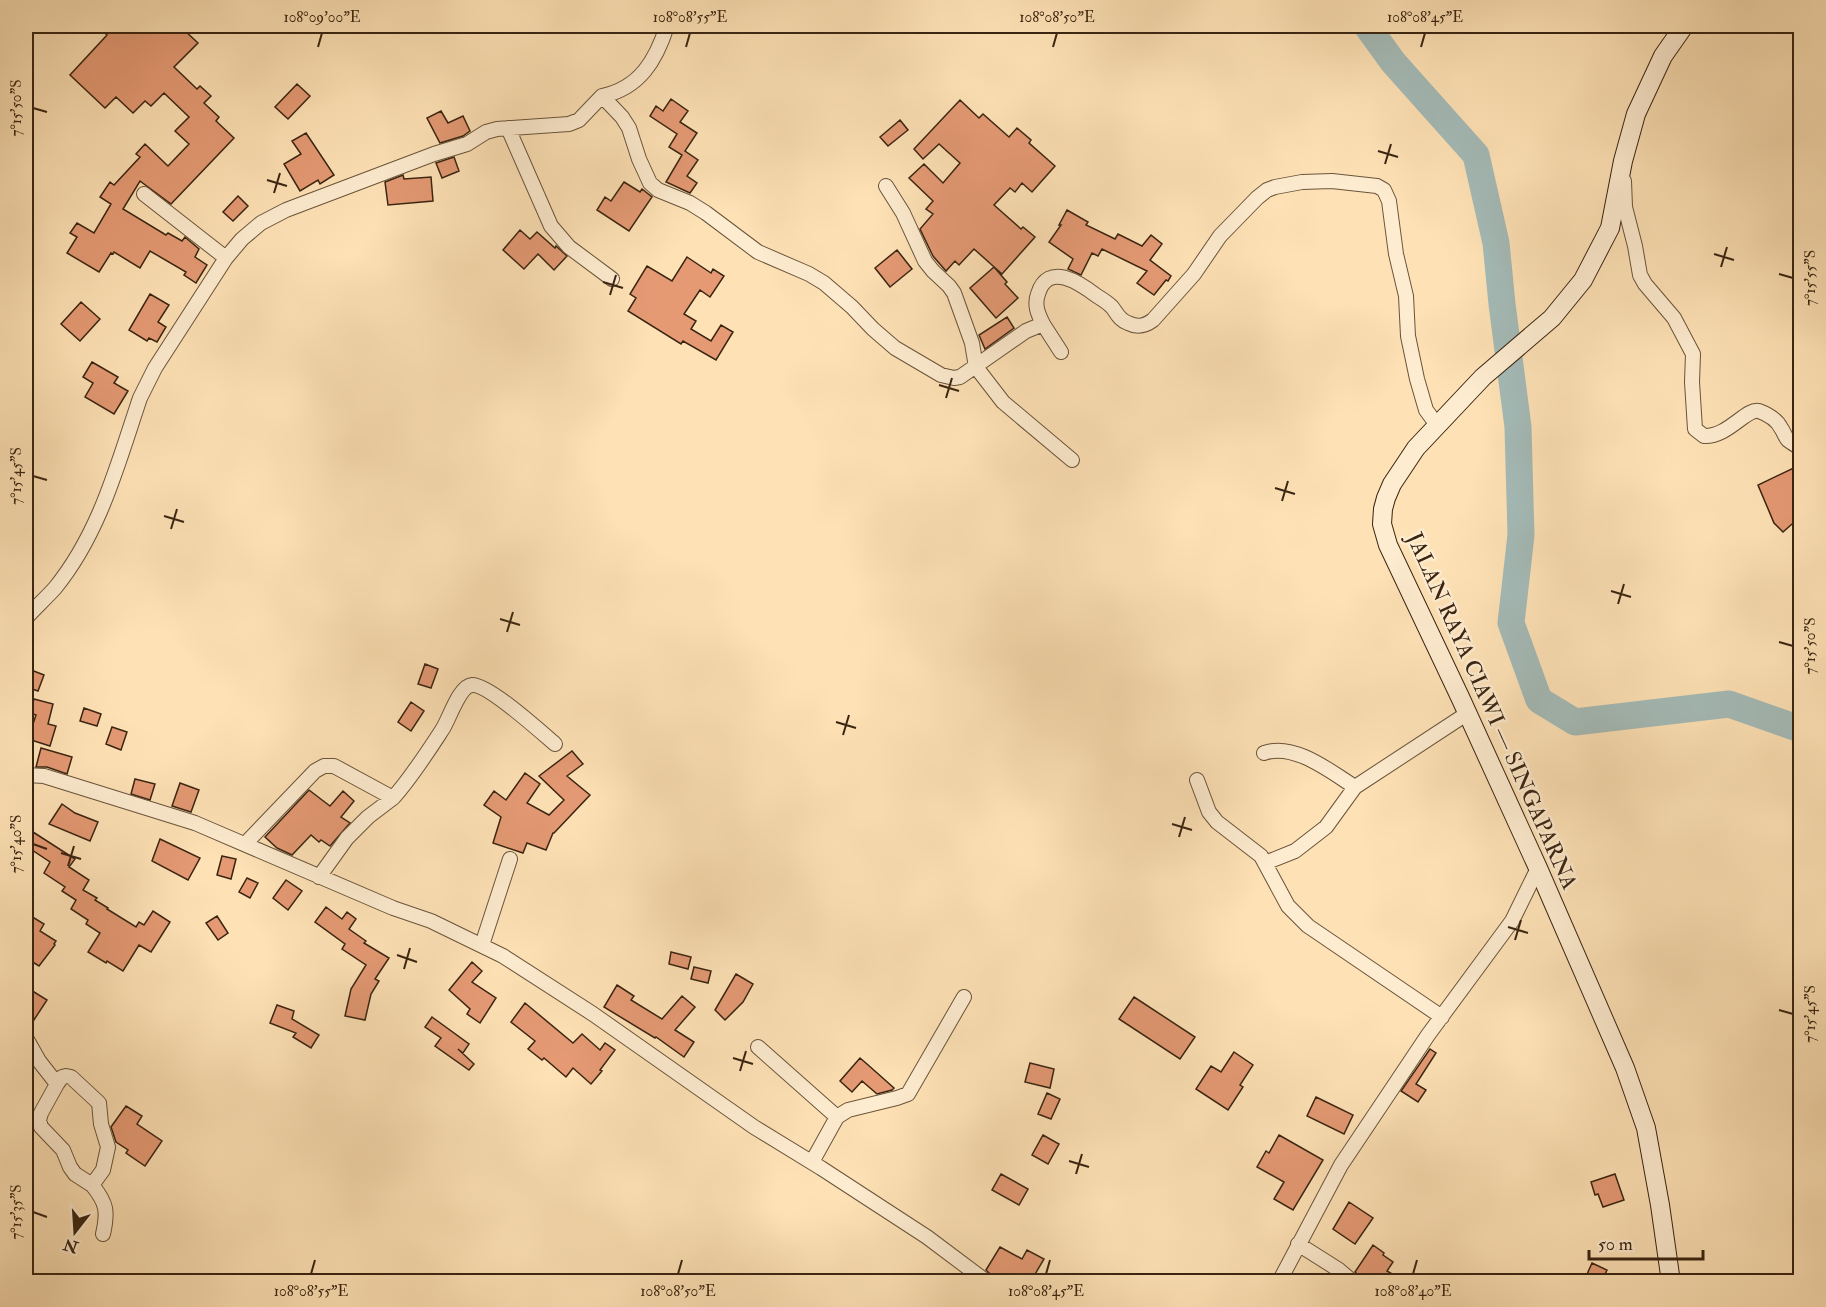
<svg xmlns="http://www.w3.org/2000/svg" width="1826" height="1307" viewBox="0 0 1826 1307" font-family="'IM FELL Double Pica',serif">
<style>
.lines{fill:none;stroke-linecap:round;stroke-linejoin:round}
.river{stroke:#a4bbb8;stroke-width:27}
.building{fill:#e59a74;stroke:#392411;stroke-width:1.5}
.minor-casing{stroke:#6a543a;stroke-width:16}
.secondary-casing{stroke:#392411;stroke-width:20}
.minor{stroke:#feecd0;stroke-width:14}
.secondary{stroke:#feecd0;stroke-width:18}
.ticks{fill:none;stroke:#392411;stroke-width:2}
.labels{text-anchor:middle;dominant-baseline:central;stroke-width:5;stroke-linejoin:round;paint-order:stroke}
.street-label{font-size:22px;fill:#392411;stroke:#feecd0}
.neatline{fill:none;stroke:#392411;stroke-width:2}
.ticks-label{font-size:15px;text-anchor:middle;fill:#392411}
</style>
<rect width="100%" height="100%" fill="#fee2b6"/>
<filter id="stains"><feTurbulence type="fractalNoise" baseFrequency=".00333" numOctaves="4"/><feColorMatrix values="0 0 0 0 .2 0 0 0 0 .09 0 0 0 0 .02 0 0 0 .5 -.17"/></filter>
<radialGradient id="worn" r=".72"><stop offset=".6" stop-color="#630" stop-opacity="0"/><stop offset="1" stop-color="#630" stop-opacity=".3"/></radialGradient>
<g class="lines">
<!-- river -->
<path class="river" d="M1367,26L1393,62L1476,155L1496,243L1502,304L1518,427L1521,535L1511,623L1539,700L1575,722L1729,704L1800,729"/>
</g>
<!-- building -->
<path class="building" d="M97,26H173L180,32L183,29L198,43L174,67L197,89L200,86L211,96L204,103L219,117L216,121L234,138L171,204L140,181L123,209L166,235L168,233L182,241L185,237L199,249L195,257L207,265L196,283L184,275L186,272L150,251L140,268L114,252L113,254L111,253L99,272L67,253L77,237L70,233L77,223L94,233L111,204L100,197L110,182L114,185L140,157L136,154L145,144L168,166L189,144L175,131L189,117L164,93L151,106L145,101L133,113L116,97L105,108L70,75L107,35Z
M297,84L310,96L288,119L275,107Z
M671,99L688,111L680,122L697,133L685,151L698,160L687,176L697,183L690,193L666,182L682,155L669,147L677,134L650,116L656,106L663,111Z
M960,100L979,118L983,114L1009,137L1017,128L1031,140L1029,143L1055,166L1032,192L1022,183L1015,192L1010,188L994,205L1021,229L1023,227L1035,237L1002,274L974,249L959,265L955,261L946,271L933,256L920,229L933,214L926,209L933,201L909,178L924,164L943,183L960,163L939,144L923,159L914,149Z
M441,111L448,123L463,116L470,131L463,136L440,143L427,118Z
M900,120L908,130L888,146L880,137Z
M306,133L334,175L320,184L318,180L300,191L284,164L301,154L292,141Z
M454,157L459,171L442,178L436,163Z
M403,175L404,179L431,177L433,201L388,205L385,182Z
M624,182L640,192L642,189L652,197L629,231L597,210L605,197L611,201Z
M238,196L248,206L233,221L223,212Z
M1067,210L1088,222L1086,225L1115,239L1118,234L1142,246L1151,235L1162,244L1150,260L1171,276L1168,281L1166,280L1154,295L1137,283L1147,271L1102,249L1098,256L1092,253L1081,275L1068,269L1073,259L1049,242L1061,225H1059Z
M520,230L530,239L537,232L555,248L556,246L567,256L554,270L538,254L524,269L503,250Z
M897,250L912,269L890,287L875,268Z
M687,257L711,273L713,269L724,276L710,297L700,290L684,314L696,321L691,329L711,341L721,325L733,332L716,360L683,341L681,344L628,311L636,298L630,294L647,266L672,281Z
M994,267L1007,282L1005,284L1018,298L996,318L970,288Z
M150,294L169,305L158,322L166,327L157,342L149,338L147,341L129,330Z
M81,302L100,319L80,341L61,324Z
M1007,317L1014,328L985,349L979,335Z
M92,362L118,377L114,383L128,391L114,414L85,397L93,383L83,377Z
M1800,465V517L1783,532L1774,523L1758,485Z
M425,664L438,669L431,688L418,684Z
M26,668L44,675L38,691L26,687Z
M34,699L53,704L48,724L56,726L50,746L28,739L36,715L30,713Z
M411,702L424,711L411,731L398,722Z
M84,708L101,714L97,726L80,721Z
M112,727L127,732L121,750L106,744Z
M41,748L72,757L67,774L47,767H36Z
M572,751L583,764L567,776L590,795L554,833H553L546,850L527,843L523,853L493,843L501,817L484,805L494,791L506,800L525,773L540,784L527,803L549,815L564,800L539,776Z
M135,779L155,784L150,800L131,794Z
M180,783L199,790L191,812L172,806Z
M309,790L330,806L343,791L354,801L341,817L350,823L330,846L321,840L319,842L311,835L292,855L277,848L265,837Z
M62,804L75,813L98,822L90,841L49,824Z
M33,832L75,859L69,867L89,880L83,890L97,898L95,900L108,908L107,909L136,927L139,922L144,925L153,911L170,922L151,952L139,945L123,971L107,961L106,963L88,952L100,933L86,924L88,920L71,909L76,900L62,891L65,887L44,873L50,862L26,846Z
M160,839L200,858L188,880L152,861Z
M222,856L236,859L231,879L217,875Z
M247,878L258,883L250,898L239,892Z
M286,880L302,891L288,910L273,898Z
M326,907L342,919L347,912L356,919L349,929L366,941L364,943L389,958L375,979L379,981L371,994L365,1020L345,1016L351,989L366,965L342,949L345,944L315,922Z
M26,913L44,924L40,931L56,941L54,944L55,945L39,966L26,958Z
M217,916L228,933L218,940L206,923Z
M671,952L691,957L688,969L669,964Z
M472,962L482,971L472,982L496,998L480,1023L467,1014L470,1009L449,990Z
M694,967L711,971L708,983L691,979Z
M736,974L753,984L743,1002L725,1020L715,1010Z
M617,985L634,996L631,1000L662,1019L682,996L695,1007L675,1030L694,1042L684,1057L656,1037L655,1038L604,1007Z
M26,987L47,1000L28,1029H26Z
M1134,997L1195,1037L1180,1059L1119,1019Z
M525,1003L573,1043L582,1034L600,1050L605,1043L615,1050L600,1070L602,1071L591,1084L573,1068L566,1077L544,1058L542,1060L528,1049L535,1041L511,1022Z
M277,1005L294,1011L292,1019L319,1035L311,1048L293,1037L296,1033L270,1023Z
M432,1017L469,1044L463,1053L458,1049L474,1064L469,1070L435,1046L441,1038L425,1027Z
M1430,1049L1436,1053L1416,1084L1426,1090L1418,1102L1401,1091Z
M1234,1052L1253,1065L1240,1085L1243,1087L1228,1110L1196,1089L1211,1066L1221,1072Z
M860,1058L867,1064L894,1088L892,1090L877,1094L862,1081L852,1092L840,1081Z
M1030,1063L1054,1069L1050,1088L1025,1082Z
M1047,1093L1060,1099L1051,1119L1038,1114Z
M1316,1097L1353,1115L1344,1134L1307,1116Z
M126,1106L142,1116L137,1124L162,1141L145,1166L126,1153L128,1150L116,1142L111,1127Z
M1043,1135L1059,1144L1048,1164L1032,1155Z
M1279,1135L1323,1160L1293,1210L1274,1199L1284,1182L1257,1167L1266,1151L1269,1153Z
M1001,1174L1028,1189L1019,1205L992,1190Z
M1615,1174L1624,1200L1603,1207L1598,1194L1595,1195L1591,1182Z
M1349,1202L1373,1218L1355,1244L1333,1229Z
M1373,1245L1384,1253L1383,1255L1393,1262L1387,1271L1404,1281H1362L1359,1276L1355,1272Z
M1000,1247L1022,1259L1027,1250L1044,1259L1031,1281H1011L998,1274L995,1279L986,1270Z
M1592,1263L1607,1270L1602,1281H1584Z"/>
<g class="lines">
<defs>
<path id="minor" d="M602,96C640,88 656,60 667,26
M508,128L551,226L569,247L612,279
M1624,181L1625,207L1635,246L1640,275L1645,284L1674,318L1693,354L1692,382L1695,429L1704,436C1728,437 1746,408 1759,411C1767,414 1777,420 1781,428C1784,432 1785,437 1788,440C1792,443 1797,446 1800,448
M886,186L903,213L925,261L933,271L949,286L954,293L972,343L976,367L1003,402L1072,460
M144,194L226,258
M1043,324L1061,352
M26,618C35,608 46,598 55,588C100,533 118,463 140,398L155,368L226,258L242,239L261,223L286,210L434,154L467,144L486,132L497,129L569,124L579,120L602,96L622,117L629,128L639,159L650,183L658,190L690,203L706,213L758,252L809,274L824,283L852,307L873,329L895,348L941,375L954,378L960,377L1026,331L1043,324C1038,314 1034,305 1038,294C1048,261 1080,283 1097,296C1102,299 1108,303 1112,307C1117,313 1119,320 1128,323C1138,328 1145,326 1153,320L1194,274L1220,236L1257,198L1267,190L1275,187L1302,182L1332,181L1377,186L1384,190L1389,201L1396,254L1406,296L1408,336L1417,379L1426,410L1437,425
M1264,753C1294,742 1331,772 1355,787
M26,775L44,776L195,823L393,908L431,921L503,956L593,1014L754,1127L821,1168L927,1237L987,1282
M1197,780L1209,812L1217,822L1261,856L1288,906L1308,926L1442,1017
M245,844L315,771L324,766H334L393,798C411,778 427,753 442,730C449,720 459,686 472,685C488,684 541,732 555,744
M1265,863L1295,851L1326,827L1355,787L1468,713
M319,877L347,838L368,817L393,798
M482,945L510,859
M26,1038L39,1061L57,1084L62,1077L66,1076L71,1077L99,1103L101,1124L108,1147L103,1170L92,1185C107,1203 108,1212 103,1234
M758,1047L837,1117
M57,1084L41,1113L39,1120L41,1127L63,1150L70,1167L75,1174L92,1185
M812,1162L837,1117L848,1110L897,1098L908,1094L964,997
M1298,1244L1339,1270L1353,1282
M1279,1282L1341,1165L1428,1035L1512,921L1538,868"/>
<path id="secondary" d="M1671,1282L1660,1205L1646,1128L1625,1068L1538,868L1460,697L1388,545L1382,524L1383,509L1386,498L1392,484L1416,448L1483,377L1552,318L1583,280L1610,228L1623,161L1636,114L1663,56L1684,26"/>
</defs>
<!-- minor casing -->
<use href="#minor" class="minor-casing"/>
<!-- secondary casing -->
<use href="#secondary" class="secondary-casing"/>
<!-- minor -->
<use href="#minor" class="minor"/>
<!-- secondary -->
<use href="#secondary" class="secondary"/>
</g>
<!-- ticks -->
<path class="ticks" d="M318,47L322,33M686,47L690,33M1053,47L1057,33M1421,47L1425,33M33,108L47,112M1378,151L1398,157M1385,164L1391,144M267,180L287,186M274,193L280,173M1714,254L1734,260M1721,267L1727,247M1779,274L1793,278M603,282L623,288M610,295L616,275M939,385L959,391M946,398L952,378M33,476L47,480M1275,488L1295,494M1282,501L1288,481M164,516L184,522M171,529L177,509M1611,591L1631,597M1618,604L1624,584M500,619L520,625M507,632L513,612M1779,642L1793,646M836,722L856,728M843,735L849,715M1172,824L1192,830M1179,837L1185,817M33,844L47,849M61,853L81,859M68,866L74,846M1508,927L1528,933M1515,940L1521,920M397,955L417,962M404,969L410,948M1779,1010L1793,1014M733,1058L753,1064M740,1071L746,1051M1069,1161L1089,1167M1076,1174L1082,1154M33,1212L47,1217M311,1274L315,1260M678,1274L682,1260M1046,1274L1050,1260M1413,1274L1417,1260"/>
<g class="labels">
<!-- street labels -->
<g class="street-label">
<text transform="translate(1492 711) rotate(66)">JALAN RAYA CIAWI — SINGAPARNA</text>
</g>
</g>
<!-- margin -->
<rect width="1826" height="1307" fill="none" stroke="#fee2b6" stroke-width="66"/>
<!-- north arrow -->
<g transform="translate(75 1232) rotate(197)" stroke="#feecd0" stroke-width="4.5" paint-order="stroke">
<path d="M0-4.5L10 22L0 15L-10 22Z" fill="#392411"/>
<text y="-9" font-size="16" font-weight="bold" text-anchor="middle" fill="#392411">N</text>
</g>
<!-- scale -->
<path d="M1589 1250v9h114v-9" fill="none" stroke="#392411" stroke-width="3"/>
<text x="1598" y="1250" font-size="18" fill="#392411" stroke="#feecd0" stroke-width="4.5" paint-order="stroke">50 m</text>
<rect x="33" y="33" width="1760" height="1241" class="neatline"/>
<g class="ticks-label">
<text x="322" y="22">108°09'00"E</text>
<text x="690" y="22">108°08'55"E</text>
<text x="1057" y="22">108°08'50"E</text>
<text x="1425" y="22">108°08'45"E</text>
<text transform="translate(16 108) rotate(-90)" y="5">7°15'50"S</text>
<text transform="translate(1810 278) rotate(-90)" y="5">7°15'55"S</text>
<text transform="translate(16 476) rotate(-90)" y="5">7°15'45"S</text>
<text transform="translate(1810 646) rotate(-90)" y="5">7°15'50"S</text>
<text transform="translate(16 844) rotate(-90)" y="5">7°15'40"S</text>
<text transform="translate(1810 1014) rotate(-90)" y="5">7°15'45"S</text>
<text transform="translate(16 1212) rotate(-90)" y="5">7°15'35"S</text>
<text x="311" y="1296">108°08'55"E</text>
<text x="678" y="1296">108°08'50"E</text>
<text x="1046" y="1296">108°08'45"E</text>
<text x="1413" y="1296">108°08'40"E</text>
</g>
<rect width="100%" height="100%" filter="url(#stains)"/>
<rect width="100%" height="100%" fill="url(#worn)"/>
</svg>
